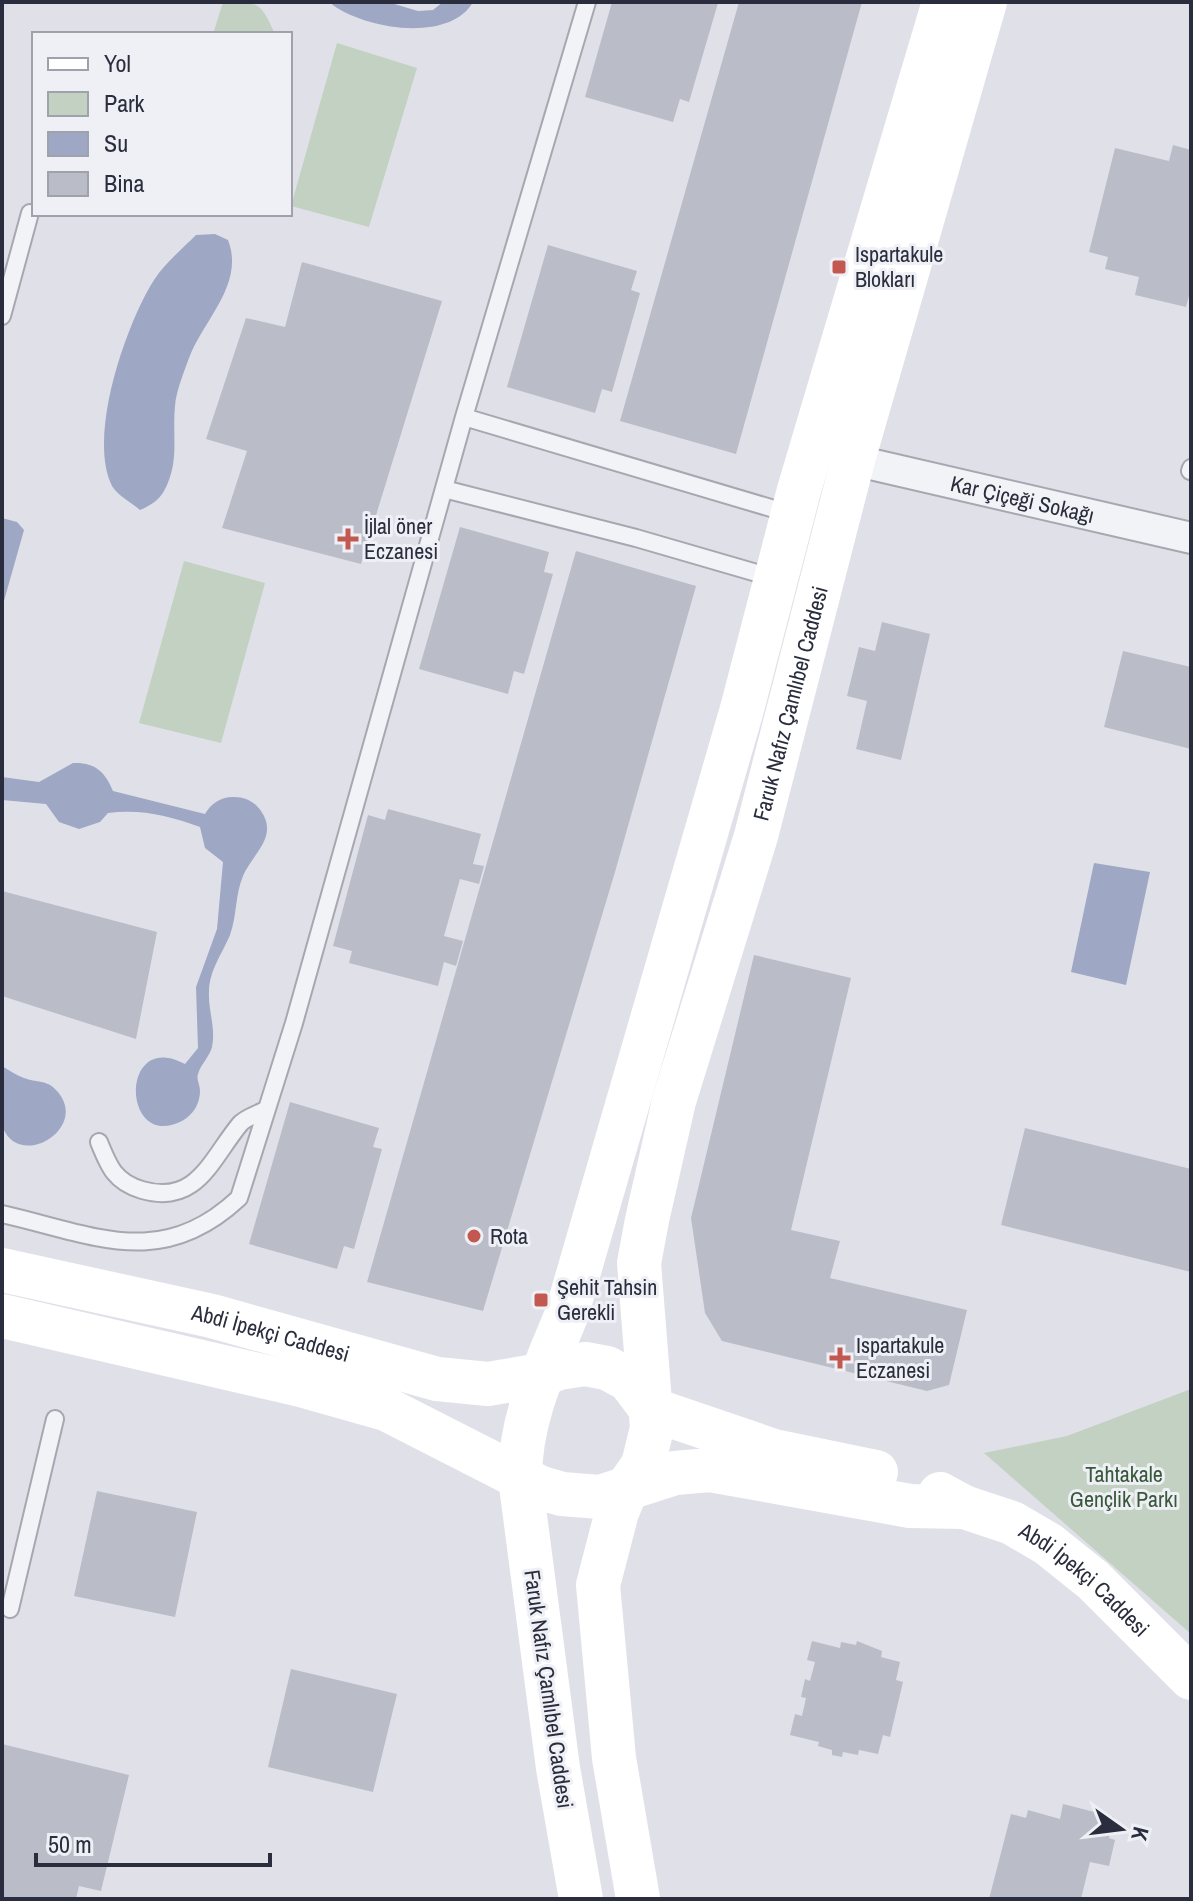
<svg xmlns="http://www.w3.org/2000/svg" width="1193" height="1901" viewBox="0 0 1193 1901" font-family="'Archivo Narrow',sans-serif">
<style>
.green{fill:#c2d1c2}
.water{fill:#9ea8c5}
.building{fill:#babcc7}
.lines{fill:none;stroke-linecap:round;stroke-linejoin:round}
.lane-casing{stroke:#a6a7b1;stroke-width:20}
.street-casing{stroke:#a6a7b1;stroke-width:34}
.lane{stroke:#f2f3f6;stroke-width:16}
.street{stroke:#f2f3f6;stroke-width:30}
.secondary{stroke:#fff;stroke-width:44}
.poi-dot{fill:#c2584f;stroke:#eff0f5;stroke-width:3}
.labels{text-anchor:middle;dominant-baseline:central;stroke-width:6;stroke-linejoin:round;paint-order:stroke}
.poi-label{font-size:22px;fill:#2a2d3d;stroke:#eff0f5;text-anchor:start}
.street-label{font-size:22px;fill:#2a2d3d;stroke:#eff0f5}
.park-label{font-size:22px;fill:#38583a;stroke:#eff0f5}
</style>
<rect width="100%" height="100%" fill="#e0e1e8"/>
<!-- green -->
<path class="green" d="M223,2C259,2 260,1 275,34H213Z
M337,43L417,68L369,227L291,206Z
M184,561L265,583L221,743L139,723Z
M1191,1389V1634L984,1453L1067,1436Z"/>
<!-- water -->
<path class="water" d="M329,2L391,3L418,11L433,10L443,2H473C449,44 361,29 329,2Z
M215,234L228,240C245,284 204,319 189,358C184,372 176,391 175,406C172,436 180,462 164,491C159,500 150,506 140,510C132,503 117,495 112,486C87,436 126,324 154,280C165,263 182,249 196,235Z
M2,518L17,522L24,530L2,608Z
M73,763C94,762 105,771 113,791L205,814C211,803 222,796 235,797C245,797 255,802 261,811C279,837 252,854 243,876C235,895 237,916 230,935C222,954 209,971 209,992C208,1010 216,1028 212,1047C210,1056 201,1064 198,1074C196,1079 200,1085 200,1091C200,1104 193,1115 182,1121C121,1152 119,1028 185,1064L198,1048L196,987L217,929L223,862L205,848L200,827C169,816 142,809 108,813L100,822L79,829L59,822L46,804L2,800V777L39,782Z
M1094,863L1150,872L1126,985L1071,972Z
M2,1066C9,1070 16,1075 24,1078C36,1083 47,1079 57,1091C90,1128 20,1170 3,1128C0,1113 2,1084 2,1066Z"/>
<!-- building -->
<path class="building" d="M612,2L718,3L689,102L680,99L673,122L585,97Z
M739,2H862L736,454L620,421Z
M1173,145L1191,150V288L1186,307L1135,295L1139,277L1105,269L1108,257L1089,252L1115,148L1169,161Z
M548,245L637,271L631,290L640,293L612,392L602,389L595,413L507,387Z
M302,262L442,301L361,564L222,528L247,451L206,439L246,318L285,327Z
M460,527L549,552L544,572L553,574L524,674L514,671L508,694L419,669Z
M576,551L696,586L615,872L483,1311L367,1282Z
M882,622L930,634L901,760L856,749L867,701L847,696L859,647L875,651Z
M1123,651L1191,667V749L1104,727Z
M388,809L481,834L473,864L484,866L479,884L460,879L444,936L463,941L456,966L444,962L438,986L349,963L352,951L333,946L368,815L385,820Z
M2,891L157,932L136,1039L2,996Z
M754,955L851,978L791,1230L840,1241L830,1278L967,1310L949,1385L927,1391L722,1341L705,1313L691,1218Z
M290,1102L379,1128L373,1147L382,1149L354,1249L344,1246L337,1269L249,1244Z
M1025,1128L1191,1169V1272L1001,1225Z
M97,1491L197,1512L175,1617L74,1596Z
M812,1641L840,1648L841,1642L856,1645L857,1641L882,1651L881,1657L900,1662L896,1680L903,1682L890,1737L883,1735L878,1754L859,1750L858,1755L843,1752L842,1757L832,1755V1750L818,1746L819,1742L790,1735L795,1714L802,1716L806,1698L801,1697L805,1679L810,1681L815,1662L807,1660Z
M291,1669L397,1694L373,1792L268,1767Z
M2,1744L129,1775L101,1891L79,1886L76,1899H2Z
M1063,1804L1114,1817L1109,1838L1115,1840L1109,1866L1090,1862L1081,1899H989L1011,1814L1026,1818L1028,1810L1060,1819Z"/>
<g class="lines">
<defs>
<path id="lane" d="M2,316L30,213
M464,417L791,514
M1190,471L1191,468
M444,489L636,538L774,578
M99,1142C109,1167 115,1182 142,1190C197,1206 211,1159 240,1124C246,1117 259,1114 267,1109
M2,1214C94,1235 161,1271 239,1198L294,1023L464,417L587,2
M10,1609L55,1419"/>
<g id="street">
<path id="s1" d="M853,460L1191,538"/>
</g>
</defs>
<!-- lane casing -->
<use href="#lane" class="lane-casing"/>
<!-- street casing -->
<use href="#street" class="street-casing"/>
<!-- lane -->
<use href="#lane" class="lane"/>
<!-- street -->
<use href="#street" class="street"/>
<!-- secondary -->
<g class="secondary">
<path id="s2" d="M2,1270L212,1316L437,1379L488,1384L541,1375L559,1368L585,1364L607,1368L629,1380L651,1409"/>
<path d="M2,1316L301,1385L386,1409L541,1488L562,1494L600,1497L675,1473L710,1470L910,1506L964,1507"/>
<path d="M651,1409L774,1451L876,1472"/>
<path id="s3" d="M940,1494L964,1507L1012,1523L1048,1544L1093,1580L1191,1678"/>
<path d="M581,1899L558,1768L520,1478C520,1419 544,1370 566,1316L742,709L799,490L944,2"/>
<path id="s4" d="M638,1899L614,1758L598,1585L617,1512L627,1488L643,1465L652,1428L639,1263L647,1220L674,1101L756,836L853,460L985,2"/>
</g>
</g>
<!-- markers -->
<g class="poi-dot">
<rect x="831" y="259" width="16" height="16" rx="4"/>
<path d="M344 527h8v8h8v8h-8v8h-8v-8h-8v-8h8z"/>
<circle cx="474" cy="1236" r="8"/>
<rect x="533" y="1292" width="16" height="16" rx="4"/>
<path d="M836 1346h8v8h8v8h-8v8h-8v-8h-8v-8h8z"/>
</g>
<g class="labels">
<!-- poi labels -->
<g class="poi-label">
<text x="855" y="254">Ispartakule<tspan x="855" dy="25">Blokları</tspan></text>
<text x="364" y="526">İjlal öner<tspan x="364" dy="25">Eczanesi</tspan></text>
<text x="490" y="1236">Rota</text>
<text x="557" y="1287">Şehit Tahsin<tspan x="557" dy="25">Gerekli</tspan></text>
<text x="856" y="1345">Ispartakule<tspan x="856" dy="25">Eczanesi</tspan></text>
</g>
<!-- street labels -->
<g class="street-label">
<text stroke="none"><textPath href="#s1" startOffset="174">Kar Çiçeği Sokağı</textPath></text>
<text stroke="none"><textPath href="#s4" startOffset="1230">Faruk Nafız Çamlıbel Caddesi</textPath></text>
<text stroke="none"><textPath href="#s2" startOffset="276">Abdi İpekçi Caddesi</textPath></text>
<text stroke="none"><textPath href="#s3" startOffset="170">Abdi İpekçi Caddesi</textPath></text>
<text transform="translate(549 1689) rotate(82)">Faruk Nafız Çamlıbel Caddesi</text>
</g>
<!-- park labels -->
<g class="park-label">
<text x="1124" y="1474">Tahtakale<tspan x="1124" dy="25">Gençlik Parkı</tspan></text>
</g>
</g>
<!-- border -->
<rect width="1193" height="1901" fill="none" stroke="#2a2d3d" stroke-width="8"/>
<!-- legend -->
<rect x="32" y="32" width="260" height="184" fill="#eff0f5" stroke="#a0a2ab" stroke-width="2"/>
<rect x="48" y="58" width="40" height="12" fill="#ffffff" stroke="#a0a2ab" stroke-width="2"/>
<text x="104" y="72" font-size="24" fill="#2a2d3d">Yol</text>
<rect x="48" y="92" width="40" height="24" fill="#c2d1c2" stroke="#a0a2ab" stroke-width="2"/>
<text x="104" y="112" font-size="24" fill="#2a2d3d">Park</text>
<rect x="48" y="132" width="40" height="24" fill="#9ea8c5" stroke="#a0a2ab" stroke-width="2"/>
<text x="104" y="152" font-size="24" fill="#2a2d3d">Su</text>
<rect x="48" y="172" width="40" height="24" fill="#babcc7" stroke="#a0a2ab" stroke-width="2"/>
<text x="104" y="192" font-size="24" fill="#2a2d3d">Bina</text>
<!-- north arrow -->
<g transform="translate(1121 1829) rotate(104)" stroke="#eff0f5" stroke-width="6" paint-order="stroke">
<path d="M0-6L14 30L0 20L-14 30Z" fill="#2a2d3d"/>
<text y="-12" font-size="22" font-weight="bold" text-anchor="middle" fill="#2a2d3d">K</text>
</g>
<!-- scale -->
<path d="M36 1853v12h234v-12" fill="none" stroke="#2a2d3d" stroke-width="4"/>
<text x="48" y="1853" font-size="24" fill="#2a2d3d" stroke="#eff0f5" stroke-width="6" paint-order="stroke">50 m</text>
</svg>
